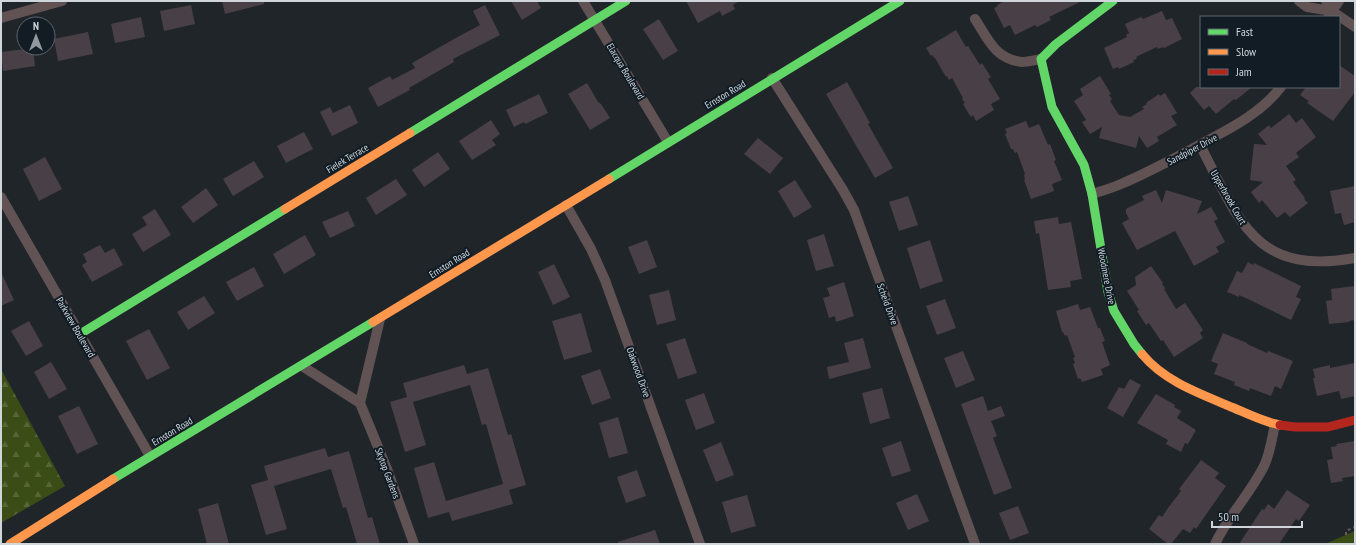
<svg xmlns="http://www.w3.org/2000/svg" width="1356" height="545" viewBox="0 0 1356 545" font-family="'PT Sans Narrow',sans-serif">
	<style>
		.forest { fill: url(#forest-firs) }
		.pitch { fill: #3b4d16 }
		.building { fill: #493f47 }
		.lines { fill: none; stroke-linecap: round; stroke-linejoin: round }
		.path { stroke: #645b5f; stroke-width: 2; stroke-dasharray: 3 3; stroke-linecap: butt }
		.street { stroke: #615254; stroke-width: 10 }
		.fast { stroke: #63d668; stroke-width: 9 }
		.slow { stroke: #ff974d; stroke-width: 9 }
		.jam { stroke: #b3261e; stroke-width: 9 }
		.labels { text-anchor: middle; stroke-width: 4; stroke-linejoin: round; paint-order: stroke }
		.street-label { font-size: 10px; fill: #ced6dc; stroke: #111c25 }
	</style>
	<defs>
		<pattern id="forest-firs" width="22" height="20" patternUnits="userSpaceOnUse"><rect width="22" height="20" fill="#3b4d16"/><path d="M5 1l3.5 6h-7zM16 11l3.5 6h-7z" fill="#566637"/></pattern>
	</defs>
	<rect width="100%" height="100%" fill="#20252a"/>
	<path class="forest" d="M1,369L65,486L1,523Z"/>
	<path class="pitch" d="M1355,531V544H1325Z"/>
	<path class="building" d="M222,1H264V4L225,14Z
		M511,1H537L541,8L522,20Z
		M686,1H739L733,5L735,9L722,16L720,11L698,23Z
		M1005,1H1082L1049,17L1051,20L1037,27L1035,25L1015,35L1010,25L1004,28L994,8L998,6L997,5Z
		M191,5L195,24L164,31L160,11Z
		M485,5L500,35L453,59L454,62L409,88L410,90L378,107L368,88L390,76L392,80L415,68L412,63L454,39L480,25L473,11Z
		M1162,11L1166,20L1172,18L1182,39L1164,48L1163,47L1158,49L1157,47L1146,52L1136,57L1137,59L1133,60L1134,62L1119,69L1118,67L1113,69L1104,48L1127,37L1126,35L1129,33L1125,24L1141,17L1143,19Z
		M141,17L145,37L115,43L111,24Z
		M659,19L678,51L663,60L643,29Z
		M956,30L966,47L968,46L980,65L982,63L991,77L988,79L1000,99L991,104L994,110L976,121L973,115L971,117L967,111L963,104L965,103L962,99L963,98L952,78L949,80L947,76L946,77L935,58L932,55L931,56L926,48Z
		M88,32L93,54L58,61L54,39Z
		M33,48L35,66L3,71L1,52Z
		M1339,65L1355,76V92L1333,121L1307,103L1309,101L1300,95L1306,87H1339Z
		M1100,76L1111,94L1109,95L1112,99L1110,101L1119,115L1130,117L1144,109L1142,107L1147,104L1146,103L1159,94L1160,96L1165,93L1177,113L1171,116L1177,125L1157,137L1159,141L1147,148L1139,136L1136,148L1099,138L1102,127L1090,134L1082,122L1086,120L1074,101L1083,95L1080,89Z
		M847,82L870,123L868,124L893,168L875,178L826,94Z
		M587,83L598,102L601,104L610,118L590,130L568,94Z
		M1196,87H1252L1236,100L1234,99L1216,114L1209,106L1204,110L1190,93Z
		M539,94L548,113L525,124L524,122L514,127L506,110Z
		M350,105L358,123L332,136L320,112L330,107L333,113Z
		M1289,114L1296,123L1302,118L1316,137L1296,153L1299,157L1286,166L1296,180L1293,182L1305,198L1304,199L1308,203L1290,217L1285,212L1277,218L1262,200L1259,203L1251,192L1263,182L1250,180L1254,144L1267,145L1258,134L1269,125L1271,128Z
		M491,120L500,134L492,140L496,145L472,160L459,141Z
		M1026,121L1029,128L1039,124L1048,145L1050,144L1056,160L1054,161L1062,180L1052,184L1054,191L1031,199L1024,180L1025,179L1024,175L1025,174L1017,152L1015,153L1013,149H1011L1005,134L1007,133L1005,129Z
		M304,132L313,149L286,163L277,146Z
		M758,138L783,158L770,174L744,154Z
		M438,152L450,169L424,187L412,170Z
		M45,157L62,189L39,201L23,169Z
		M254,161L264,177L233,196L223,179Z
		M396,179L407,195L376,215L366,198Z
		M795,180L812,207L794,218L778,191Z
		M1355,186V222L1344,225L1341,213L1335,214L1330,191Z
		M206,188L218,205L193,223L181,207Z
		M1156,190L1162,203L1166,190L1202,201L1197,214L1211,207L1218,219L1214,221L1225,242L1216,247L1219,252L1194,266L1175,231L1137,250L1122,223L1129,219L1126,213V209L1144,200L1142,196Z
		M908,196L918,225L899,231L889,202Z
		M155,209L171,235L143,252L132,234L147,225L142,217Z
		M348,211L355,226L330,238L322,222Z
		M1058,217L1059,224L1071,222L1082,279L1070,281L1071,287L1048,290L1039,233L1036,234L1034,221Z
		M824,234L834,266L816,271L807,240Z
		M305,235L316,255L284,274L273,254Z
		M647,240L657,267L639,274L628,247Z
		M930,240L943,281L920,289L907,248Z
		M100,245L105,253L114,248L123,265L92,282L82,265L87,262L83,254Z
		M1248,262L1253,265L1254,263L1301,286L1296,297L1301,299L1291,320L1250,300L1239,295V297L1227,292L1237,271L1242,273Z
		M554,264L570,297L553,305L538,272Z
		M1151,266L1163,283L1162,284L1165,288L1164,289L1176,309L1185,303L1203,330L1200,333L1203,338L1174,357L1163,340L1161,341L1149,323L1146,325L1137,311L1139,310L1127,291L1136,285L1135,277Z
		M254,267L264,286L237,301L226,282Z
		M1,272L14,300L1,306Z
		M844,282L854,316L836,322L835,316L829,318L823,298L830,296L827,288Z
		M1355,286V320L1349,321V322L1329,324L1326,301L1332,300L1331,289Z
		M669,290L676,320L657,325L649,295Z
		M204,296L215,313L188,330L177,312Z
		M945,299L956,328L937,335L926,306Z
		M1078,304L1080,310L1090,307L1098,328H1100L1105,341L1102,342L1110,365L1101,369L1103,375L1082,382L1080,378L1078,379L1073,364L1075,363L1073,358L1075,357L1067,335L1065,336L1063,332H1062L1056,311Z
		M581,313L592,352L564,360L552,321Z
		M29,321L43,346L26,356L11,331Z
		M149,329L170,368L147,380L126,341Z
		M1223,333L1247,343V344L1267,353L1268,351L1293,361L1281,389L1275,386L1271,396L1250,388L1249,391L1234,385L1235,382L1214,374L1218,364L1211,361Z
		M685,338L697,373L678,379L666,344Z
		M863,338L871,368L829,379L827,367L849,362L844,343Z
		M963,351L975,380L956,388L944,358Z
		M51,362L67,389L49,399L34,372Z
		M1355,363V396L1341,399L1339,391L1317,396L1313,378H1315L1313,369L1330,365V368Z
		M464,365L467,374L488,368L508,435L511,434L526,485L509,490L513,504L452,521L449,512L428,518L414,468L434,462L446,501L503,484L486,424L482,425L470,385L413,402L426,445L405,452L390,402L407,397L403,383Z
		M600,369L611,398L592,405L581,376Z
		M1130,379L1141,385L1123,417L1107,408L1119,387L1124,389Z
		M882,388L890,418L870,424L862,393Z
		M704,393L715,423L696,430L685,400Z
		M1156,394L1175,405L1174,407L1181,411L1177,418L1196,430L1188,444L1185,443L1181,452L1166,444L1168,440L1137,423Z
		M983,396L988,411L1001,406L1005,416L991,421L997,436L993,438L1012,488L994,495L961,404Z
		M79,406L98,444L77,454L58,416Z
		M618,417L628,453L609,458L599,423Z
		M901,441L911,471L892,477L882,448Z
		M1355,441V476L1342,478L1343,481L1331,483L1327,460L1333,459L1331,447L1337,446L1336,444Z
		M721,442L734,475L716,482L703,450Z
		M325,448L328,457L349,451L368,518L372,517L380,544H357L346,507L343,508L331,469L274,486L287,529L266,535L251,485L268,480L264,466Z
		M1201,460L1219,473L1215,478L1226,486L1196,529L1194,527L1190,533L1183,529L1171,544H1168L1149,529L1159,515L1162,517L1168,508L1181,491L1179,489Z
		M637,470L646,496L626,503L617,477Z
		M1287,490L1310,505L1299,521L1296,519L1279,544H1239L1262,509L1264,510L1268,504L1274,509Z
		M917,494L929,521L908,530L896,503Z
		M747,495L756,526L731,533L722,502Z
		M218,503L229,544H207L198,509Z
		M1018,506L1029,533L1010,540L999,513Z
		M655,530L660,544H618V542Z"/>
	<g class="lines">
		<path class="path" d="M1346,535V531L1355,527"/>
		<path class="street" d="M583,1L668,142
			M1299,1L1307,7L1332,11L1326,1
			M1332,11L1355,27
			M1329,15L1339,1
			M1,18L62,1
			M975,19C988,39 995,59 1022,62C1028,62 1035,60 1041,59
			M772,78L843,190L854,210L975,544
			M1200,145C1239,220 1254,276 1355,258
			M1092,194C1102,191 1112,188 1121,184C1145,174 1169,161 1192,149C1223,132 1259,116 1281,87
			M1,197L150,456
			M566,205L591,249L605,280L700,544
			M302,366L360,403
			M360,403L387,469L414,544
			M360,403L380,319
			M1215,544C1228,516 1250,494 1264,466C1270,454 1272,438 1275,424"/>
		<path class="fast" d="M1113,1L1056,44L1041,59L1052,107L1084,165L1092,194L1108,292L1114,311L1134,344L1142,354
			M410,133L626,1
			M609,179L900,1
			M80,334L285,209
			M113,479L373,322"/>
		<path class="slow" d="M285,209L410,133
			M373,322L609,179
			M1142,354C1165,382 1201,394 1234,408C1248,414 1264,422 1280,425
			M10,544L113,479"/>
		<path class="jam" d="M1280,425L1295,427H1328L1355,420"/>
	</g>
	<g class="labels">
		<g class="street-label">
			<text transform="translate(626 71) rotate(59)" y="4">Elacqua Boulevard</text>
			<text transform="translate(725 94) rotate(-31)" y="4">Ernston Road</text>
			<text transform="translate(1192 149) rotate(-28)" y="4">Sandpiper Drive</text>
			<text transform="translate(347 158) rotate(-31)" y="4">Fielek Terrace</text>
			<text transform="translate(1229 197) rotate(60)" y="4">Upperbrook Court</text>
			<text transform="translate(449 263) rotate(-32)" y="4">Ernston Road</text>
			<text transform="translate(1107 276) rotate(79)" y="4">Woodmere Drive</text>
			<text transform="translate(888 304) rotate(70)" y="4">Scheid Drive</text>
			<text transform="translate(76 327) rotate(60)" y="4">Parkview Boulevard</text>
			<text transform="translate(639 372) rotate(70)" y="4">Oakwood Drive</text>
			<text transform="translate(172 431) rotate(-31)" y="4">Ernston Road</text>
			<text transform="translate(388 473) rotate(69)" y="4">Skytop Gardens</text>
		</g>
	</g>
	<rect width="1356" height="545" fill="none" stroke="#ced6dc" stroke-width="4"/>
	<rect x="1200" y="16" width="140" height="72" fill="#111c25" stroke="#5d666e"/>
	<rect x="1208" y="29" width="20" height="6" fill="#63d668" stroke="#5d666e"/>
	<text x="1236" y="36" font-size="12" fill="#ced6dc">Fast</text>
	<rect x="1208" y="49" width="20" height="6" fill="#ff974d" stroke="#5d666e"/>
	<text x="1236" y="56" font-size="12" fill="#ced6dc">Slow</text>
	<rect x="1208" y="69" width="20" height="6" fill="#b3261e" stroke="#5d666e"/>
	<text x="1236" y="76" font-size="12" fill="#ced6dc">Jam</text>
	<g transform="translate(36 36)"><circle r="19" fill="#111c25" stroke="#5d666e"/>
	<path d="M0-3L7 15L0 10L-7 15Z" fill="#91989e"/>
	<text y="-6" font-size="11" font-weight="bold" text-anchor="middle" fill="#ced6dc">N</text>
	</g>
	<path d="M1212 521v6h90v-6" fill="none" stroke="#ced6dc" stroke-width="2"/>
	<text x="1218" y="521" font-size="12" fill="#ced6dc" stroke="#111c25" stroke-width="3" paint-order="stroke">50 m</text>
</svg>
